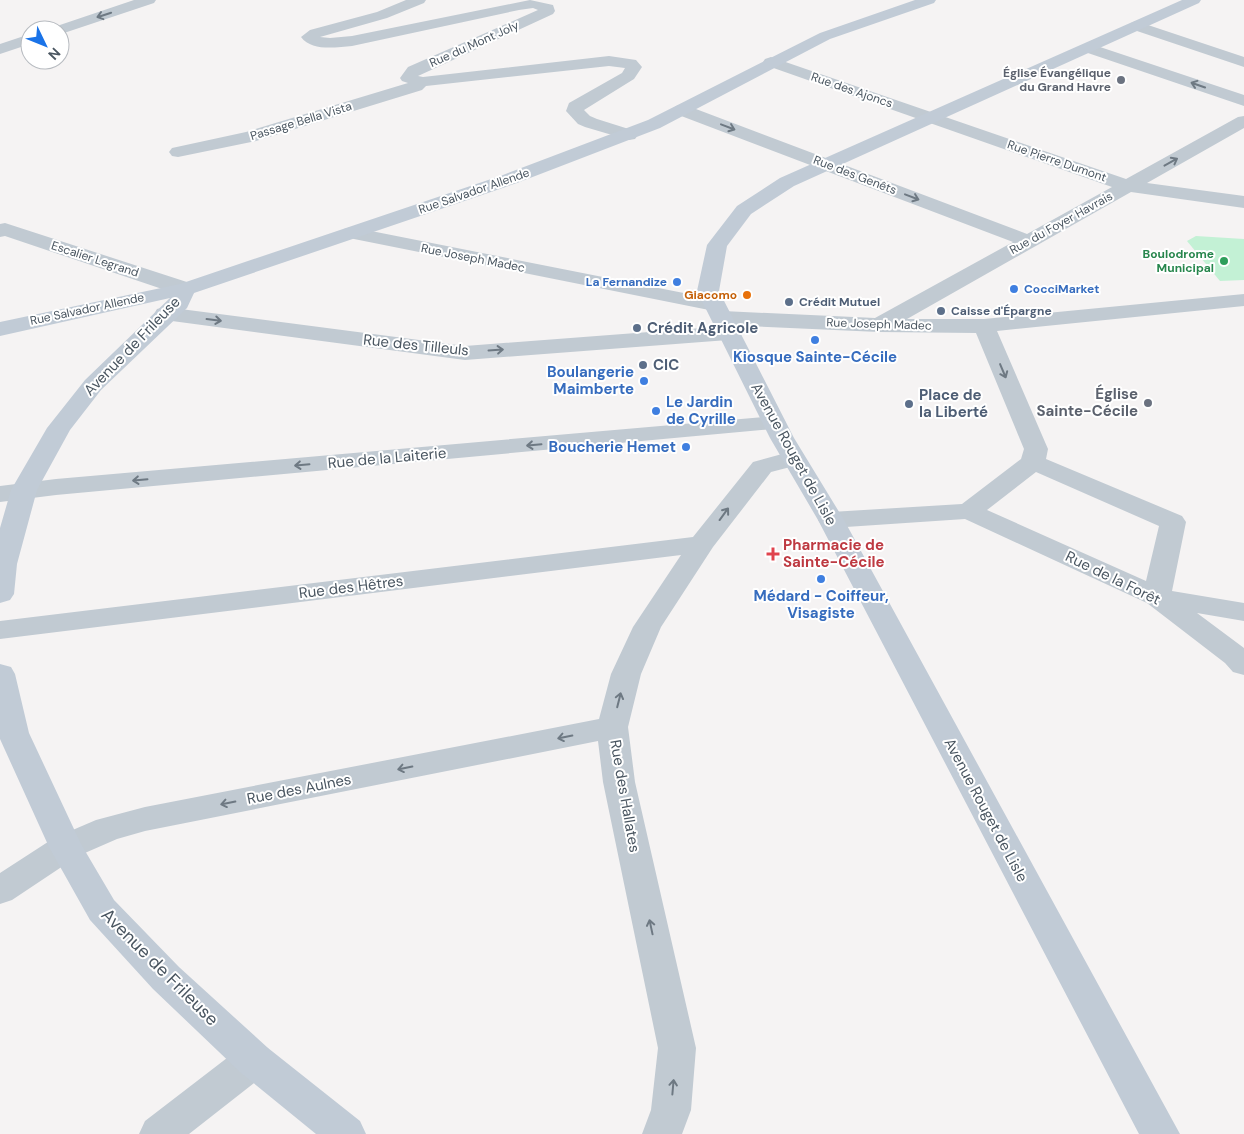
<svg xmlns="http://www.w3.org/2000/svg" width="1244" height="1134" viewBox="0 0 1244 1134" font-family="'DM Sans',sans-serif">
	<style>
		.green { fill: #c3f1d5 }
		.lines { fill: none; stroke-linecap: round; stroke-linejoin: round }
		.street { fill: #c1cad2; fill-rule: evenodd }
		.secondary { fill: #c1cbd6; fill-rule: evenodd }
		.oneway { stroke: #6e7983 }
		.worship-dot { fill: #6b7280; stroke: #fff; stroke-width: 2 }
		.leisure-dot { fill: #2e9e5b; stroke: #fff; stroke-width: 2 }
		.shop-dot { fill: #3f7fe0; stroke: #fff; stroke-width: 2 }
		.food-dot { fill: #e8710a; stroke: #fff; stroke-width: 2 }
		.service-dot { fill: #5c6f8a; stroke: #fff; stroke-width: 2 }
		.health-dot { fill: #e0444e; stroke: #fff; stroke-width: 2 }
		.labels { text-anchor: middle; stroke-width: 4; stroke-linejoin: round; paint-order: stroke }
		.far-street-label { font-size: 12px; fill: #4a5661; stroke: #fff }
		.far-worship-label { font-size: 12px; font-weight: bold; fill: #5b616d; stroke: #fff; text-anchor: end }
		.far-leisure-label { font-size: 12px; font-weight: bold; fill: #27864d; stroke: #fff; text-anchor: end }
		.far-shop-label { font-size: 12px; font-weight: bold; fill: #366cbe; stroke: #fff; text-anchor: end }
		.far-food-label { font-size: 12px; font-weight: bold; fill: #c56008; stroke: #fff; text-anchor: end }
		.far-service-label { font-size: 12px; font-weight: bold; fill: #4e5e75; stroke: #fff; text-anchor: start }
		.service-label { font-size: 15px; font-weight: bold; fill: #4e5e75; stroke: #fff; text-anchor: start }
		.street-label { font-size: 15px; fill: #4a5661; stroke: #fff }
		.shop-label { font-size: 15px; font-weight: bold; fill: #366cbe; stroke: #fff }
		.worship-label { font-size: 15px; font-weight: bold; fill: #5b616d; stroke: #fff; text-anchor: end }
		.health-label { font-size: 15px; font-weight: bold; fill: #be3a42; stroke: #fff; text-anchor: start }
		.near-street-label { font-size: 18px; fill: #4a5661; stroke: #fff }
	</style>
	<rect width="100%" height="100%" fill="#f5f3f3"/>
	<path class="green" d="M1196,236L1244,239V280L1220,281L1187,241Z"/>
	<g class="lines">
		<path class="street" d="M134,0H156L154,3L64,33L60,34V30H51L54,27Z
			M406,0H426L424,3L387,18L320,37L330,38L352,36L530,0L553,5L555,11L553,14L418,76L423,77L609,56L636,60L642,67L634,79L584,110L590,116L597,119L635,131L638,135L635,139L629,140L585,127L578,124L566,111L569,103L622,73L625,68L609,66L426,86L422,90L256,141L178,157L172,156L169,152L172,148L246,132L408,83L402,81L400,78L408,67L538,10L533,8L519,10L352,46C337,47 312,52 301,37L310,30L377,12Z
			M1136,21L1244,57V67L1131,29L1128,26L1131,23Z
			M30,34V44L0,54V44Z
			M1088,43L1244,95V106L1082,51L1080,48L1082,45Z
			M771,57L1126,179L1238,117L1244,116V128L1147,183L1244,196V208L1131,192L907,319H984L1244,294V306L997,331L1048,449L1046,459L1182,516L1186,522L1172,591L1244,603V621L1197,613L1244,648V675L1233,672L1225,663L1147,603L965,519L831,528L822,526L818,520L822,514L831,512L962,504L1021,459L1024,449L976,333L879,332L723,325L715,323L712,318L715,313L723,311L875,318L1013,242L676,114L673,110L676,106L682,105L688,106L1027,234L1112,187L765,65L763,62L765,59ZM1036,472L1159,526L1146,581L987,510Z
			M5,223L193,284L196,289L193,294L185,295L177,294L5,236L0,237V224Z
			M351,227L714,299L722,300L725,305L722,310L714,311L344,237L341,233L344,229Z
			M165,307L465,346L728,326L736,328L739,333L736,338L728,340L465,360L157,319L154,314L157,309Z
			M774,416L783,418L786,423L783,428L56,495L0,502V486L56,479Z
			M793,451L802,454L806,459L802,464L771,472L713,547L661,627L641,674L628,727L635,782L696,1048L691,1110L682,1134H642L651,1110L658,1048L603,782L598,741L145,831L117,839L78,856L12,900L0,904V873L54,838L96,820L145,807L599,719L611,674L633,627L681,555L0,639V621L693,537L753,462Z
			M254,1043L268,1048L273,1060L268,1072L189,1134H139L145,1121L240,1048Z"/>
		<path class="secondary" d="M915,0H936L934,3L830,39L660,128L517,183L194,293L187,308L101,390L70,430L37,490L17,564L14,594L10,600L0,603V528L11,490L47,428L85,380L170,298L0,336V322L180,284L503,175L648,120L820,33Z
			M1182,0H1201L1199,3L794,186L751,214L727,246L719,291L794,438L844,520L1180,1134H1139L818,520L770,438L697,291L707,245L710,241L737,206L780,178Z
			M0,664L11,667L15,674L29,733L81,844L114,900L179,967L268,1048L360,1121L366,1134H316L240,1072L153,989L90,920L49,847L0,739Z"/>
	</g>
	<defs><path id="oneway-shaft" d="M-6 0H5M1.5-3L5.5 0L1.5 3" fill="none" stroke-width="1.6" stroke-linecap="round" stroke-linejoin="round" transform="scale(1.25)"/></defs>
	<g class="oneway">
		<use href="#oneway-shaft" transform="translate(104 15) rotate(162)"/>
		<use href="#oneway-shaft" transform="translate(1198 85) rotate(-161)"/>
		<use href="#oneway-shaft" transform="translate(728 127) rotate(21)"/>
		<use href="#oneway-shaft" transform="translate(1171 162) rotate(-29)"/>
		<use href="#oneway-shaft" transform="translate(912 197) rotate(21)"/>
		<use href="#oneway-shaft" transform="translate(214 320) rotate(7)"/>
		<use href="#oneway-shaft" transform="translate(496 350) rotate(-4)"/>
		<use href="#oneway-shaft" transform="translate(1003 371) rotate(67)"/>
		<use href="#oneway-shaft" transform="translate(534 445) rotate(175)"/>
		<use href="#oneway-shaft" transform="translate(302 465) rotate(175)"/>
		<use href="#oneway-shaft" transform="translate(140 480) rotate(175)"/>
		<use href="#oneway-shaft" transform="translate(724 514) rotate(-54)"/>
		<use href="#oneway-shaft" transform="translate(619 700) rotate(-76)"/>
		<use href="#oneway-shaft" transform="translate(565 737) rotate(169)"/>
		<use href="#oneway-shaft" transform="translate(405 768) rotate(169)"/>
		<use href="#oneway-shaft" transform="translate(228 803) rotate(169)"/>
		<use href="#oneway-shaft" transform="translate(651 927) rotate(-102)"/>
		<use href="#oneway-shaft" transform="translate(673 1087) rotate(-85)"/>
	</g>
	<g class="worship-dot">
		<circle cx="1121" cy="80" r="5"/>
		<circle cx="1148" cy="403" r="5"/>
	</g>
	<circle class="leisure-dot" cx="1224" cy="261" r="5"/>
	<g class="shop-dot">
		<circle cx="677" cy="282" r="5"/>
		<circle cx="1014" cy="289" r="5"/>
		<circle cx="815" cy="340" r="5"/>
		<circle cx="644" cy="381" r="5"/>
		<circle cx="656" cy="411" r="5"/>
		<circle cx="686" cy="447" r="5"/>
		<circle cx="821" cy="579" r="5"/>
	</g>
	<circle class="food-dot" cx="747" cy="295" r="5"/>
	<g class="service-dot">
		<circle cx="789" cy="302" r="5"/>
		<circle cx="941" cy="311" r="5"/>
		<circle cx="637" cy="328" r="5"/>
		<circle cx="643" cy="365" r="5"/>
		<circle cx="909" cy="404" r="5"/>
	</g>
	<path class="health-dot" d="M770.5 546.5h5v5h5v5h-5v5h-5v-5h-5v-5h5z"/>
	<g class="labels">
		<g class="far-street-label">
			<text transform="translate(474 44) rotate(-24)" y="4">Rue du Mont Joly</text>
			<text transform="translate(852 90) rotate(19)" y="4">Rue des Ajoncs</text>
			<text transform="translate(301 121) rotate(-17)" y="4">Passage Bella Vista</text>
			<text transform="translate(1057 161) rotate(19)" y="4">Rue Pierre Dumont</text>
			<text transform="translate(855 175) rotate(21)" y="4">Rue des Genêts</text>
			<text transform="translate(474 191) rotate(-19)" y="4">Rue Salvador Allende</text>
			<text transform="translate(1061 223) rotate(-29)" y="4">Rue du Foyer Havrais</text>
			<text transform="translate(473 258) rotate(11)" y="4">Rue Joseph Madec</text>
			<text transform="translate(95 259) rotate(18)" y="4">Escalier Legrand</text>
			<text transform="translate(87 309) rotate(-12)" y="4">Rue Salvador Allende</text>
			<text transform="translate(879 324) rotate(2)" y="4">Rue Joseph Madec</text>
		</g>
		<g class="far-worship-label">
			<text x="1111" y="77">Église Évangélique<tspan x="1111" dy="14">du Grand Havre</tspan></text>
		</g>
		<g class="far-leisure-label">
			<text x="1214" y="258">Boulodrome<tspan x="1214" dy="14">Municipal</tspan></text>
		</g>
		<g class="far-shop-label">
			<text x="667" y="286">La Fernandize</text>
			<text x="1024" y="293" text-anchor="start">CocciMarket</text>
		</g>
		<g class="far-food-label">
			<text x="737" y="299">Giacomo</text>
		</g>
		<g class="far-service-label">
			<text x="799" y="306">Crédit Mutuel</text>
			<text x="951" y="315">Caisse d'Épargne</text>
		</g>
		<g class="service-label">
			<text x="647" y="333">Crédit Agricole</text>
			<text x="653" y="370">CIC</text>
			<text x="919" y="400">Place de<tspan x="919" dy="17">la Liberté</tspan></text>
		</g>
		<g class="street-label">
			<text transform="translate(416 345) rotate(6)" y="5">Rue des Tilleuls</text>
			<text transform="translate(132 346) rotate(-46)" y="5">Avenue de Frileuse</text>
			<text transform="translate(794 454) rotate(61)" y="5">Avenue Rouget de Lisle</text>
			<text transform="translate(387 458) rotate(-5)" y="5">Rue de la Laiterie</text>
			<text transform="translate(1113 578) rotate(26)" y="5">Rue de la Forêt</text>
			<text transform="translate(351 587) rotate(-7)" y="5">Rue des Hêtres</text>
			<text transform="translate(299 789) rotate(-11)" y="5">Rue des Aulnes</text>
			<text transform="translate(625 796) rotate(80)" y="5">Rue des Hallates</text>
			<text transform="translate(986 810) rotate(62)" y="5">Avenue Rouget de Lisle</text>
		</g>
		<g class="shop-label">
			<text x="815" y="362">Kiosque Sainte-Cécile</text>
			<text x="634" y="377" text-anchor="end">Boulangerie<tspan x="634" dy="17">Maimberte</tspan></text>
			<text x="666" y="407" text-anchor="start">Le Jardin<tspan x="666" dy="17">de Cyrille</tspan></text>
			<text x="676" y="452" text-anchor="end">Boucherie Hemet</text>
			<text x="821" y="601">Médard - Coiffeur,<tspan x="821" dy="17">Visagiste</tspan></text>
		</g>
		<g class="worship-label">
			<text x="1138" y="399">Église<tspan x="1138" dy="17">Sainte-Cécile</tspan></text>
		</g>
		<g class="health-label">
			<text x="783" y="550">Pharmacie de<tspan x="783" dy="17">Sainte-Cécile</tspan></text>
		</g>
		<g class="near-street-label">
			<text transform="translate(160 967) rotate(45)" y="6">Avenue de Frileuse</text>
		</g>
	</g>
	<g transform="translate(45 45) rotate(133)"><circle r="24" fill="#ffffff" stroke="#b7bbc0"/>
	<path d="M0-4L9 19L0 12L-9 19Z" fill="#1a73e8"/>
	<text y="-8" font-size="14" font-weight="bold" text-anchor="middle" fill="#4a5661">N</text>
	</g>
</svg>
